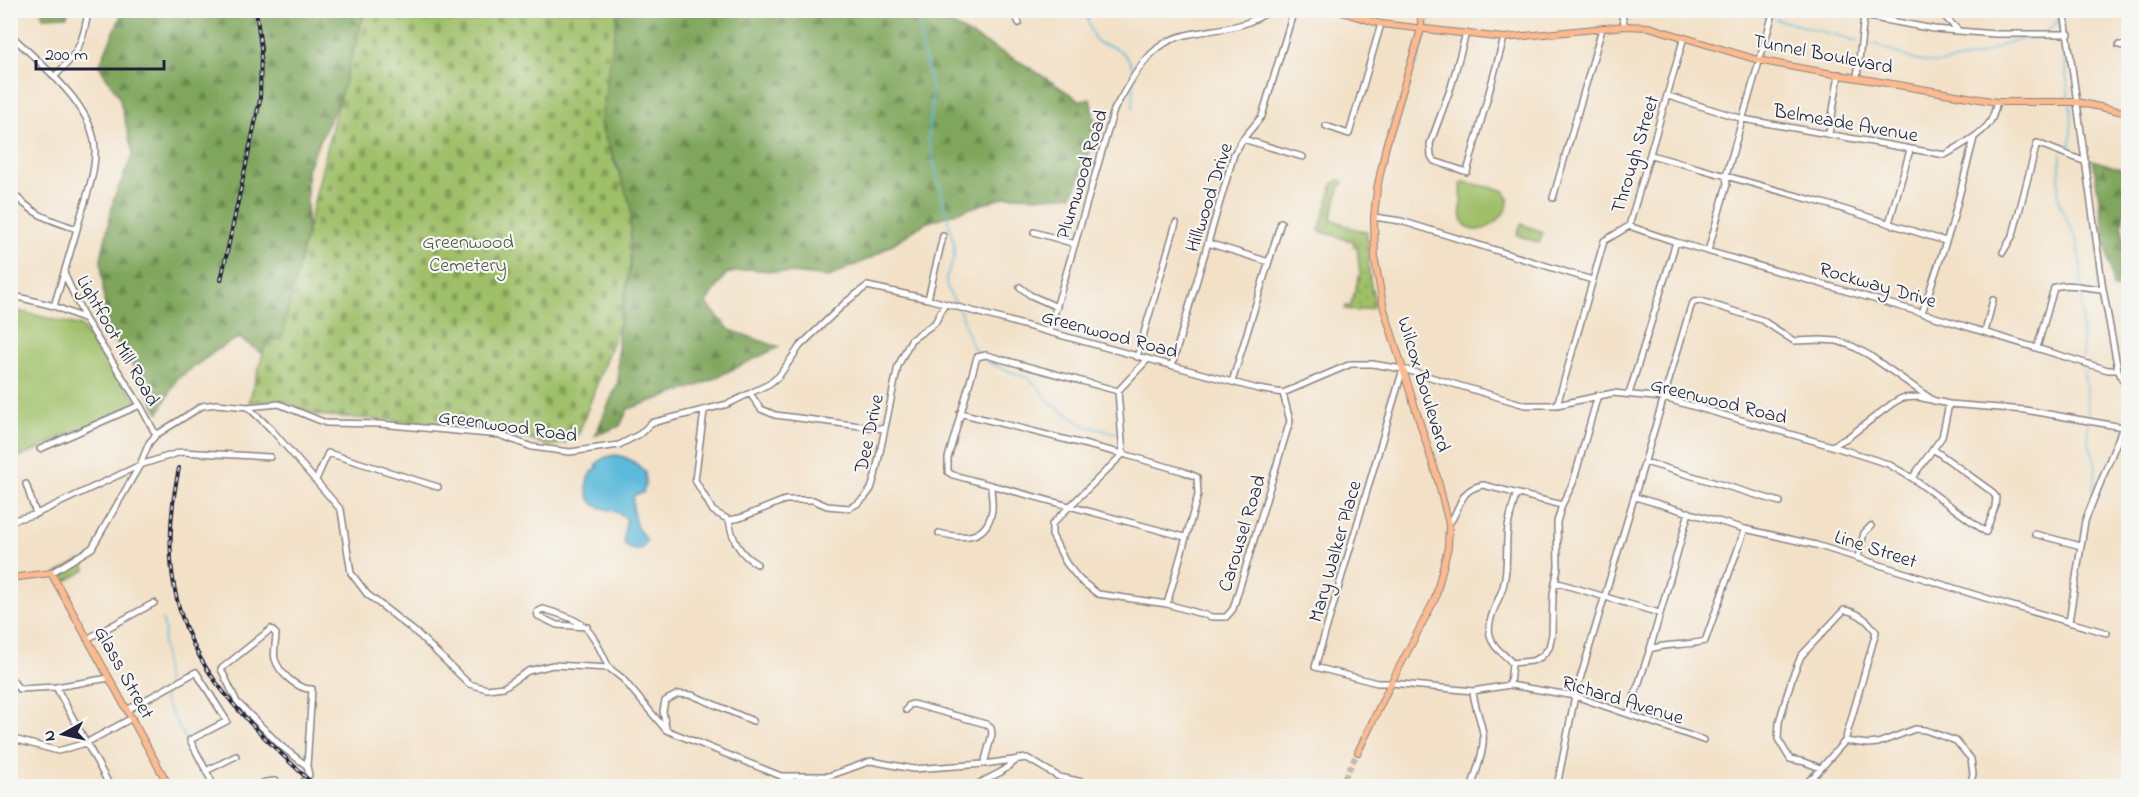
<svg xmlns="http://www.w3.org/2000/svg" width="2139" height="797" viewBox="0 0 2139 797" font-family="'Indie Flower',sans-serif">
	<style>
		.grass { fill: url(#grass-dots); stroke: #607051; stroke-width: 1.5 }
		.forest { fill: url(#forest-firs); stroke: #50644c; stroke-width: 1.5 }
		.cemetery { fill: url(#cemetery-stones); stroke: #607051; stroke-width: 1.5 }
		.green { fill: #9fbf67; stroke: #607051; stroke-width: 1.5 }
		.water { fill: #5cbada; stroke: #3f6e8a; stroke-width: 1.5 }
		.lines { fill: none; stroke-linecap: round; stroke-linejoin: round }
		.stream { stroke: #5cbada; stroke-width: 1.5 }
		.major-tunnel { stroke: #c9bbab; stroke-width: 6; stroke-dasharray: 6 3; stroke-linecap: butt }
		.minor-casing { stroke: #8a8281; stroke-width: 8 }
		.major-casing { stroke: #8a8281; stroke-width: 8 }
		.minor { stroke: #fff; stroke-width: 5 }
		.major { stroke: #fcba8e; stroke-width: 6 }
		.rail-casing { stroke: #22223b; stroke-width: 4 }
		.rail { stroke: #f6f6f2; stroke-width: 1.5; stroke-dasharray: 4.5; stroke-linecap: butt }
		.labels { text-anchor: middle; stroke-width: 4.5; stroke-linejoin: round; paint-order: stroke }
		.street-label { font-size: 20px; fill: #22223b; stroke: #f6f6f2 }
		.park-label { font-size: 20px; fill: #4e594a; stroke: #f6f6f2 }
	</style>
	<defs>
		<pattern id="grass-dots" width="8" height="8" patternUnits="userSpaceOnUse" patternTransform="scale(1.5)"><rect width="8" height="8" fill="#9fbf67"/><path d="M2 2h.1M6 6h.1" fill="none" stroke="#819b56" stroke-width="1.8" stroke-linecap="round"/></pattern>
		<pattern id="forest-firs" width="22" height="20" patternUnits="userSpaceOnUse" patternTransform="scale(1.5)"><rect width="22" height="20" fill="#7fa65c"/><path d="M5 1l3.5 6h-7zM16 11l3.5 6h-7z" fill="#68874d"/></pattern>
		<pattern id="cemetery-stones" width="16" height="16" patternUnits="userSpaceOnUse" patternTransform="scale(1.5)"><rect width="16" height="16" fill="#9fbf67"/><path d="M2 7V4a2 2 0 0 1 4 0v3zM10 15v-3a2 2 0 0 1 4 0v3z" fill="#819b56"/></pattern>
	</defs>
	<rect width="100%" height="100%" fill="#f6f6f2"/>
	<filter id="ink" filterUnits="userSpaceOnUse"><feTurbulence type="fractalNoise" baseFrequency=".0167" numOctaves="2"/><feDisplacementMap in="SourceGraphic" scale="12" xChannelSelector="R" yChannelSelector="G"/><feConvolveMatrix kernelMatrix="1 2 1 2 8 2 1 2 1" color-interpolation-filters="sRGB"/></filter>
	<filter id="wash" filterUnits="userSpaceOnUse"><feTurbulence type="fractalNoise" baseFrequency=".008" numOctaves="4" result="noise"/><feDisplacementMap in="SourceGraphic" scale="24" xChannelSelector="R" yChannelSelector="G"/><feGaussianBlur stdDeviation="1.35" result="paint"/><feColorMatrix in="noise" values="0 0 0 0 0 0 0 0 0 0 0 0 0 0 0 0 0 1.4 0 .05"/><feComposite in="paint" operator="in"/></filter>
	<g filter="url(#wash)">
		<rect width="100%" height="100%" fill="#f3e1c7"/>
		<path class="grass" d="M1339,180L1344,182L1339,189L1331,219C1343,223 1355,231 1367,232L1370,281L1375,302L1372,308L1355,311L1345,309L1346,306L1350,307L1360,274L1357,247H1353L1355,242L1319,231L1333,184Z"/>
		<path class="forest" d="M873,10L884,13L940,18L1027,66L1079,100L1090,99L1097,132L1081,177L1072,195L1048,197L1007,196L925,223L871,258L829,277L750,269L726,274L706,303L730,330L779,347L700,385L628,409L620,426L595,436L618,382V333L630,268L619,170L581,81L446,11Z
			M41,11V10L68,11L67,16L43,17Z
			M123,11H373L344,89L307,169V240L335,299L265,355L239,338L223,346L177,379L159,413L134,368L106,327L101,259L114,198L133,154L119,96L99,66Z
			M2093,160L2128,171C2129,181 2131,194 2128,204C2127,209 2124,212 2123,217C2120,241 2129,264 2128,288H2113Z"/>
		<path class="cemetery" d="M365,11H618L600,125L631,205L630,268L619,323L578,436L565,443L549,446L491,428L317,415L284,401L249,402L267,340L281,339L335,115Z"/>
		<path class="green" d="M1464,182L1503,190C1505,192 1507,195 1508,198C1511,216 1477,243 1464,223C1458,213 1463,196 1461,184Z
			M1521,224L1543,232L1539,243L1517,235Z
			M10,309L81,326L138,403L22,456L11,457Z
			M81,560L86,570L61,584L56,574Z"/>
		<path class="water" d="M614,455C626,456 637,463 645,472L646,482L643,493L634,495C631,501 634,523 638,529C641,533 644,536 647,541L641,550C617,551 624,534 627,519C612,503 590,516 587,489C586,479 589,474 597,468L596,464L604,458Z"/>
		<g class="lines">
			<path class="stream" d="M914,10L921,32V43L932,87V105L928,139L954,244V258L946,277L947,288L957,306
				M1086,10C1088,20 1090,36 1099,43C1103,45 1109,46 1113,47C1125,52 1131,61 1134,73
				M1745,10L1769,18
				M2057,10L2061,31
				M1775,19L1858,41
				M1428,26L1430,10
				M2048,31L2058,20
				M2062,36L2069,98
				M1863,42L1874,44L1917,61L1939,63L1975,57L2012,41L2040,37
				M1415,68L1426,33
				M1133,109L1134,83
				M2065,150L2070,146L2072,119L2070,105
				M2061,154L2058,195L2061,208L2076,238L2081,265L2083,358
				M959,310C968,325 965,341 979,354
				M982,357L988,362L1006,370L1028,378L1040,389L1050,403L1085,426L1116,433
				M2083,366L2089,417
				M2088,424C2086,444 2094,451 2096,467C2096,474 2093,483 2092,491
				M162,619L165,631L163,642L167,685
				M166,692L164,698L165,702L211,786"/>
		</g>
	</g>
	<g filter="url(#ink)">
		<g class="lines">
			<path class="major-tunnel" d="M1340,786L1358,752"/>
			<g class="minor-casing">
				<path id="minor" d="M1013,10L1019,23
					M1620,10L1625,26
					M1830,10L1934,29L1958,31
					M1938,10L1959,31L1995,34H2069
					M2064,10L2103,289L2118,370L2128,391
					M10,31L14,38C44,67 96,108 95,152C95,178 83,205 77,229
					M1466,33L1451,87L1430,144L1431,156L1434,161L1467,172L1504,38
					M2119,45L2128,47
					M54,77C77,55 84,42 88,10
					M1857,77L1864,17
					M1668,96L1743,119L1945,155C1959,146 1984,134 1991,120C1994,115 1995,108 1997,102
					M10,120V122
					M1326,126L1349,134L1381,24
					M1829,134L1839,74
					M1243,139L1303,157
					M1651,155L1830,205L1945,241
					M10,191C36,216 44,218 77,229L64,273L85,319L140,405L156,435
					M1553,198L1602,29
					M1374,217L1401,221L1592,280
					M1889,223L1910,150
					M1629,226L1676,242L1922,313L2108,370H2118
					M1034,232L1075,244
					M1208,243L1269,262
					M1708,251L1727,184L1726,176L1774,10
					M2003,252L2013,235L2037,143L2086,162
					M1020,287L1030,295L1057,307
					M10,295L54,306L85,319
					M928,299L943,236
					M54,306L64,273
					M1922,313L1952,224L1974,138
					M1049,332L1114,110C1127,87 1142,57 1165,43C1188,30 1218,32 1243,24C1253,21 1263,15 1272,10
					M1985,332L1993,300
					M2037,348L2054,288C2064,281 2090,289 2103,289
					M1137,357L1176,223
					M1148,359L1118,391L1123,454L1052,524V535L1066,563L1080,580L1098,594L1167,604L1212,617H1226L1233,609L1290,421L1283,393
					M1172,365L1234,154L1243,139L1262,116L1294,10
					M1403,369L1315,667L1377,683H1391L1473,691L1510,685L1575,696L1703,740
					M1232,382L1281,222
					M1118,391L986,355L977,357L948,458V472L953,475L1185,537
					M1629,394L1676,242
					M751,395L761,409L775,415L884,429
					M1557,405L1604,241L1629,226L1684,37
					M248,407L271,429L341,510L351,573L367,594L419,635L469,684L487,689L504,687L528,671L553,665L609,668L622,678L666,730L781,776H829L871,761L913,769L984,764L1027,758L1059,777L1102,786
					M704,411L695,480L713,511L729,520L740,518L785,500H813L827,506L849,508L857,504L865,497L871,489L875,476L898,366L911,340L935,323L945,304
					M960,413L1123,454L1182,471L1197,477L1198,495L1167,604
					M1832,446L1847,438L1893,403L1902,398L1918,397L1949,404L2025,410L2128,428
					M40,449L140,405
					M1645,462L1780,502
					M1912,478L1942,437L1949,404
					M316,480L328,453L438,487
					M26,484L36,514
					M1635,497L1745,529L1816,545L1992,600L2107,633
					M729,520C732,539 739,554 757,564
					M10,521L36,514L140,465L181,452L270,457
					M1449,524C1462,507 1458,490 1483,485L1562,505
					M939,533C962,539 987,541 992,510C993,503 991,493 991,486
					M2035,534L2081,546
					M1858,557L1864,533L1871,526
					M51,573L92,548L140,465L149,443L156,435L202,406L216,404L248,407L279,404L326,423L380,424L500,435L532,447L570,452L619,445L640,434L651,423L728,404L769,384L779,376L800,346L846,302L867,286L928,299L1258,389L1283,393L1351,364H1372L1403,369L1525,405H1557L1613,393L1664,398L1832,446L1888,464L1912,478L1986,532L1995,507L1996,497L1991,491L1933,449
					M1555,582L1659,613
					M2069,622L2085,521L2123,427
					M587,627L557,625L538,616L537,612L543,609C588,622 589,626 609,668
					M87,639L154,603
					M1650,649C1668,643 1687,646 1705,641L1745,529
					M1512,663L1532,661L1541,657L1549,648L1552,634L1553,594L1558,567L1557,522L1562,505L1573,483L1598,395
					M10,677L19,689L56,687L109,678
					M1510,685L1512,663C1504,653 1493,649 1490,635C1486,620 1499,601 1503,587C1509,567 1505,546 1508,527C1510,516 1513,505 1516,495
					M56,687L110,786
					M127,710L196,672L227,721L190,740L214,786
					M906,710L909,705L913,704L986,724L991,728L992,734L984,764
					M1629,713L1650,649L1689,512
					M666,728L663,711L665,701L678,694L692,695L753,721
					M10,738L58,751L86,743L132,718
					M1845,741L1868,744L1878,743L1915,729L1925,730L1956,741L1971,759L1973,774L1970,786
					M10,758L16,739
					M206,771L236,756
					M782,777L805,786
					M257,786L265,782L276,781L280,786
					M300,786L309,775L307,766L312,689C298,690 279,673 275,659C273,653 276,641 276,634L271,629L221,669L237,702L281,746L307,766
					M974,786L1001,772L1018,759
					M1472,786C1476,770 1485,751 1483,734C1481,719 1474,706 1473,691
					M1557,786L1575,696L1691,306L1694,302L1701,301L1762,320L1794,341L1821,340L1837,341L1852,346L1869,355L1934,401
					M1803,786L1815,775L1845,741L1876,632C1868,620 1858,612 1844,610L1801,656L1792,678L1779,722L1778,739L1790,759L1805,762L1820,768"/>
			</g>
			<g class="major-casing">
				<path id="major" d="M1335,10L1381,24L1504,38L1625,26L1649,27L1758,60L1799,68L1997,102H2077L2128,113
					M10,578L51,573L169,786
					M1358,752L1391,683L1435,599L1448,547L1449,524L1437,477L1384,309L1375,261L1374,217L1377,189L1386,146L1421,29V10"/>
			</g>
			<use href="#minor" class="minor"/>
			<use href="#major" class="major"/>
			<g class="rail-casing">
				<path id="rail" d="M221,280L260,100L261,48L256,10
					M179,468C161,553 169,626 226,695C252,728 285,757 315,786"/>
			</g>
			<use href="#rail" class="rail"/>
		</g>
	</g>
	<g class="labels">
		<g class="street-label">
			<text transform="translate(1823 53) rotate(11)" y="7">Tunnel Boulevard</text>
			<text transform="translate(1846 122) rotate(10)" y="7">Belmeade Avenue</text>
			<text transform="translate(1634 154) rotate(-73)" y="7">Through Street</text>
			<text transform="translate(1081 174) rotate(-73)" y="7">Plumwood Road</text>
			<text transform="translate(1208 197) rotate(-72)" y="7">Hillwood Drive</text>
			<text transform="translate(1878 284) rotate(16)" y="7">Rockway Drive</text>
			<text transform="translate(1110 333) rotate(15)" y="7">Greenwood Road</text>
			<text transform="translate(119 340) rotate(60)" y="7">Lightfoot Mill Road</text>
			<text transform="translate(1425 384) rotate(73)" y="7">Wilcox Boulevard</text>
			<text transform="translate(1719 400) rotate(14)" y="7">Greenwood Road</text>
			<text transform="translate(508 425) rotate(8)" y="7">Greenwood Road</text>
			<text transform="translate(868 433) rotate(-78)" y="7">Dee Drive</text>
			<text transform="translate(1241 533) rotate(-73)" y="7">Carousel Road</text>
			<text transform="translate(1876 548) rotate(18)" y="7">Line Street</text>
			<text transform="translate(1334 551) rotate(-74)" y="7">Mary Walker Place</text>
			<text transform="translate(125 672) rotate(61)" y="7">Glass Street</text>
			<text transform="translate(1623 699) rotate(17)" y="7">Richard Avenue</text>
		</g>
		<g class="park-label">
			<text x="468" y="248">Greenwood<tspan x="468" dy="23">Cemetery</tspan></text>
		</g>
	</g>
	<rect width="2139" height="797" fill="none" stroke="#f6f6f2" stroke-width="36"/>
	<g transform="translate(63 734) rotate(262)" stroke="#f6f6f2" stroke-width="4.5" paint-order="stroke">
	<path d="M0-4.5L10 22L0 15L-10 22Z" fill="#22223b"/>
	<text y="-9" font-size="16" font-weight="bold" text-anchor="middle" fill="#22223b">N</text>
	</g>
	<path d="M36 60v9h128v-9" fill="none" stroke="#22223b" stroke-width="3"/>
	<text x="45" y="60" font-size="18" fill="#22223b" stroke="#f6f6f2" stroke-width="4.5" paint-order="stroke">200 m</text>
</svg>
